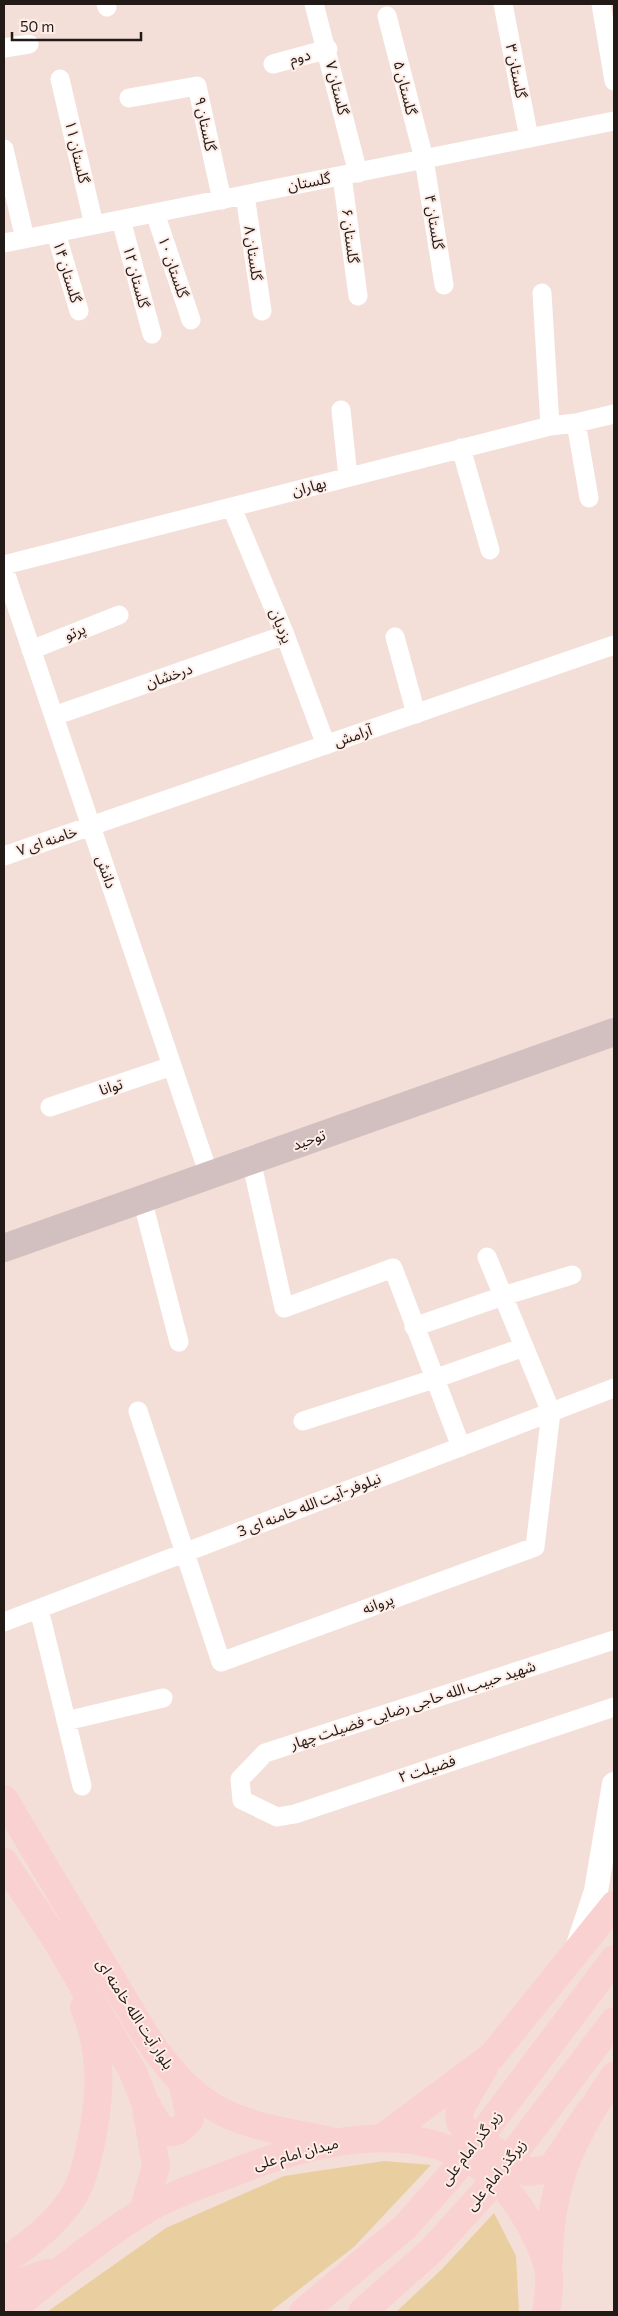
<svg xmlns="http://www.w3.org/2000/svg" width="618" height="2316" viewBox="0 0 618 2316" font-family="Commissioner,'Noto Sans Arabic',sans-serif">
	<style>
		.green { fill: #e9cfa0 }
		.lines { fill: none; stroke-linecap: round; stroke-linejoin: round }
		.minor { stroke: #fff; stroke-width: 19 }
		.tertiary { stroke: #fff; stroke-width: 24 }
		.secondary { stroke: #d2c0c0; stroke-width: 28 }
		.primary { stroke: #fad1d1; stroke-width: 28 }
		.labels { text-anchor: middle; stroke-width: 4; stroke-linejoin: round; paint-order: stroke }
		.street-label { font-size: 15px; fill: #211a17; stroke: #feede7 }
	</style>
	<rect width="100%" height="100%" fill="#f3dfd8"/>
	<path class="green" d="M384,2161L431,2165L354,2247L270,2312H47L166,2228L284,2176Z
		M494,2213L516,2256L519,2312H396L442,2269Z"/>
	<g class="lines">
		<path class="minor" d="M106,4L107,7
			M314,4L358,173
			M503,4L529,138
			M601,4L614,81
			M387,16L424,159L444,285
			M4,48L29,44
			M273,64L328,49
			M60,79L94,225
			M129,98L197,86L222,200
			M4,149L25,239
			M342,176L358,296
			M245,195L262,311
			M155,213L191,320
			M121,220L152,334
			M56,233L79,311
			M4,243L614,121
			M542,293L550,426
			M341,410L348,477
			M576,423L589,498
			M461,448L490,550
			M232,508L285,635L326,745
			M4,565L550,426L576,423L614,414
			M4,569L209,1175
			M395,637L416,714
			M31,650L119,615
			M54,716L285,635
			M4,856L614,645
			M50,1107L172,1066
			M251,1160L284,1308L393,1268L461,1447
			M142,1199L179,1342
			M414,1327L503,1296L572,1275
			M138,1411L221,1662L535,1547L551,1412L487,1257
			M303,1421L434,1379L524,1347
			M39,1609L82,1786
			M4,1622L614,1388
			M614,1640L265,1753L240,1779L242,1800L277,1817L295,1814L614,1707
			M66,1721L163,1698"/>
		<path class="tertiary" d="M578,1945L596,1891L614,1784"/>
		<path class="secondary" d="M4,1248L614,1032"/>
		<path class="primary" d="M4,1799L144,2033C199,2117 233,2122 327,2140
			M4,1862L58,1943L133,2072L145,2102L156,2166L143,2212
			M484,2068L460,2109C458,2120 460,2124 467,2132L527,2172L551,2169L589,2112
			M147,2105C158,2127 169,2146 190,2119L183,2085
			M382,2138L492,2056L614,1905
			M549,2259C550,2184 572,2137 614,2076
			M4,2262C30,2243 55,2225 73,2197C83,2181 87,2161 91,2143C101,2095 103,2053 84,2007
			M4,2288L47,2273
			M9,2312C52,2277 95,2242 142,2212C166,2197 195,2187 222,2177C310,2141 435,2106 507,2191C523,2209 547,2251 549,2275C550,2287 548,2300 546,2312
			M303,2312L405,2227L453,2173L614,1959
			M362,2312L431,2251L482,2195L614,2021"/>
	</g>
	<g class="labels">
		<g class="street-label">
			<text transform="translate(300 57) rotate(-15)" y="5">دوم</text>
			<text transform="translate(516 71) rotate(79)" y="5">گلستان ۳</text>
			<text transform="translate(337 88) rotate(76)" y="5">گلستان ۷</text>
			<text transform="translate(405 88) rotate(76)" y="5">گلستان ۵</text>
			<text transform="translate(205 124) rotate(78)" y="5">گلستان ۹</text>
			<text transform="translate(77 152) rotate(77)" y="5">گلستان ۱۱</text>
			<text transform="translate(309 182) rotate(-11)" y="5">گلستان</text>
			<text transform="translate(434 222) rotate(81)" y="5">گلستان ۴</text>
			<text transform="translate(350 236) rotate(83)" y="5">گلستان ۶</text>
			<text transform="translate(253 253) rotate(82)" y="5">گلستان ۸</text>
			<text transform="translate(173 267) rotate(71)" y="5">گلستان ۱۰</text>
			<text transform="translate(67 272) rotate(73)" y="5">گلستان ۱۴</text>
			<text transform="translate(136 277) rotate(75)" y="5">گلستان ۱۲</text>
			<text transform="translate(309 487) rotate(-15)" y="5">بهاران</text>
			<text transform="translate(281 626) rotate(68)" y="5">یزدیان</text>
			<text transform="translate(75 632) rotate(-22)" y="5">پرتو</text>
			<text transform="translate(169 676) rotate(-19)" y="5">درخشان</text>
			<text transform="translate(353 736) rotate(-19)" y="5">آرامش</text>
			<text transform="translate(47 841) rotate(-19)" y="5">خامنه ای ۷</text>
			<text transform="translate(106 872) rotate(71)" y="5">دانش</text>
			<text transform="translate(111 1087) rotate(-18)" y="5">توانا</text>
			<text transform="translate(309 1140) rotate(-20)" y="5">توحید</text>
			<text transform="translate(309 1505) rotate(-21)" y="5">نیلوفر-آیت الله خامنه ای 3</text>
			<text transform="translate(378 1604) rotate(-20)" y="5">پروانه</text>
			<text transform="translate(413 1705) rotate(-18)" y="5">شهید حبیب الله حاجی رضایی- فضیلت چهار</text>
			<text transform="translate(427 1769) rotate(-18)" y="5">فضیلت ۲</text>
			<text transform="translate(135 2014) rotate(57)" y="5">بلوار آیت الله خامنه ای</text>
			<text transform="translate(471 2148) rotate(-52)" y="5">زیر گذر امام علی</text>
			<text transform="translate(296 2154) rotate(-15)" y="5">میدان امام علی</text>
			<text transform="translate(496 2175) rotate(-51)" y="5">زیرگذر امام علی</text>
		</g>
	</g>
	<rect width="618" height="2316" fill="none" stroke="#211a17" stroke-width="10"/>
	<path d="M12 32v8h129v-8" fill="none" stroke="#211a17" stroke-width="2.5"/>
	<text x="20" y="32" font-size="15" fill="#211a17" stroke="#feede7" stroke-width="4" paint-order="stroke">50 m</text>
</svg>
